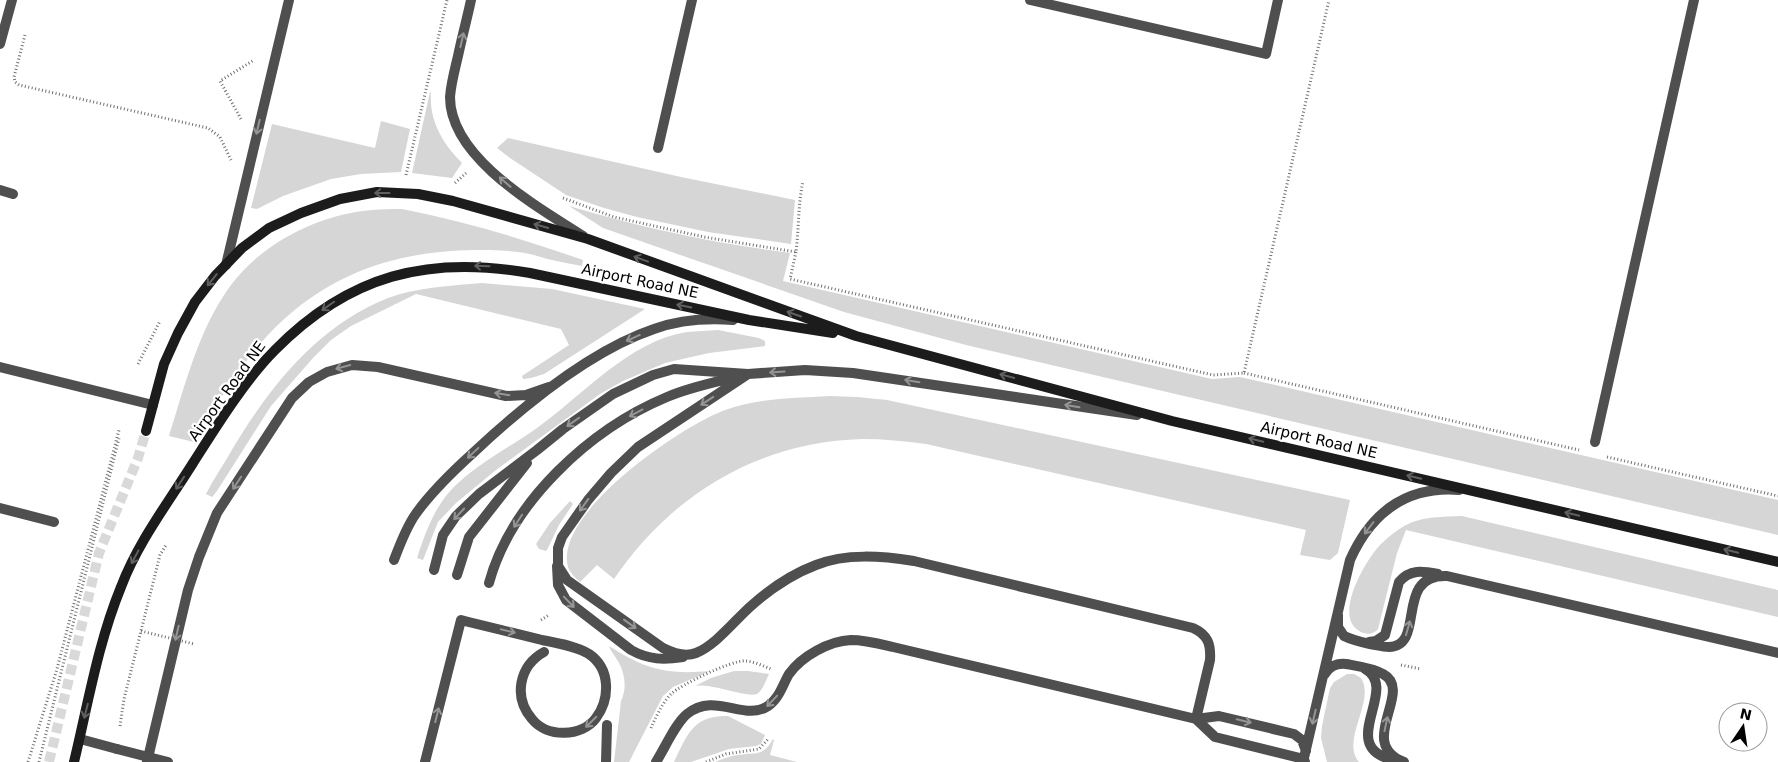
<svg xmlns="http://www.w3.org/2000/svg" width="1778" height="762" viewBox="0 0 1778 762" font-family="'DejaVu Sans',sans-serif">
	<style>
		.green { fill: #d6d6d6 }
		.lines { fill: none; stroke-linecap: round; stroke-linejoin: round }
		.secondary-tunnel { stroke: #d9d9d9; stroke-width: 10; stroke-dasharray: 10 5; stroke-linecap: butt }
		.path { stroke: #717171; stroke-width: 3; stroke-dasharray: 1 2.5; stroke-linecap: butt }
		.lane { stroke: #4f4f4f; stroke-width: 10 }
		.street { stroke: #4f4f4f; stroke-width: 10 }
		.secondary { stroke: #1c1c1c; stroke-width: 10 }
		.path-bridge { stroke: #717171; stroke-width: 3; stroke-dasharray: 1 2.5; stroke-linecap: butt }
		.lane-bridge { stroke: #4f4f4f; stroke-width: 10 }
		.oneway { stroke: #959595 }
		.oneway2 { stroke: #606060 }
		.labels { text-anchor: middle; stroke-width: 4.5; stroke-linejoin: round; paint-order: stroke }
		.street-label { font-size: 15px; fill: #000; stroke: #fff }
	</style>
	<rect width="100%" height="100%" fill="#fff"/>
	<path class="green" d="M430,92L431,93C429,121 443,144 462,163L452,178L412,173Z
		M381,121L410,129L401,172L361,174L331,179L283,196L257,209L251,208L272,124L375,148Z
		M508,138L681,177L795,200L791,244L708,232L637,217L604,208L566,195L510,158L497,148Z
		M569,206C642,228 714,243 790,253L783,281L1212,379L1240,377L1778,500V535L966,345L844,312L603,228Z
		M402,209C464,221 523,239 583,260L582,266C566,263 549,260 534,255C518,250 490,250 474,250C392,251 323,276 267,336C238,368 216,406 194,442L169,436C185,385 199,328 231,285C262,243 320,214 372,210C382,209 392,209 402,209Z
		M482,283L552,289L645,309L544,374L531,378L523,379L522,376L569,345L561,329L416,294L351,326L331,340L313,358L271,406L217,491L212,497L206,494C214,478 224,464 233,448C271,385 318,326 388,298C418,287 450,286 482,283Z
		M718,330L759,338L765,341V346L709,353L665,363L623,381L600,394L496,470L456,503L438,522L423,560L417,558C425,534 433,510 451,490C473,466 510,447 537,428C583,395 629,341 687,332C697,331 708,331 718,330Z
		M830,396L857,397L887,400L1350,500L1338,553L1330,560L1300,555L1306,530L926,444C905,441 884,439 862,439C758,442 672,494 614,579L597,565L580,582C575,577 570,573 568,567C553,513 685,423 728,409C761,398 796,398 830,396Z
		M570,501L573,504L559,525L548,548L546,551L539,549L536,544L550,523Z
		M1462,516L1778,590V617L1406,530L1397,553L1378,629C1374,634 1368,635 1361,632C1331,618 1366,559 1381,544C1388,537 1397,530 1406,525C1423,516 1443,517 1462,516Z
		M609,646C645,669 666,675 710,671L673,687L663,696L629,762H614L621,701C627,689 625,674 619,663C616,657 611,652 609,646Z
		M734,671H748L769,674C766,680 763,690 757,694C747,698 711,683 695,686L711,678Z
		M1347,674H1354L1361,678C1376,701 1340,740 1359,762H1327L1321,738L1322,726L1330,688L1334,682Z
		M728,716L765,735L761,744L756,746L729,749L691,762H674C687,735 693,715 728,716Z
		M773,739L774,740L770,755L797,762H715C722,759 730,756 738,755C756,752 763,757 773,739Z"/>
	<g class="lines">
		<path class="secondary-tunnel" d="M49,762L99,553L138,458L146,431"/>
		<path class="path" d="M25,35L14,77L15,82L19,85L208,128L220,137L231,160
			M241,119L220,81L254,60
			M406,175L447,0
			M455,183L466,173
			M563,198L614,217L704,237L796,252C799,228 798,204 803,181
			M796,252L790,279L1213,375L1244,373L1329,0
			M138,364L160,321
			M1244,373L1579,450
			M1607,457L1778,496
			M541,620L549,615
			M1401,665L1421,669
			M120,726L124,699L160,555L166,545
			M651,728C656,717 662,703 671,694C680,685 732,660 745,661C753,661 763,666 771,669
			M28,762L57,669L119,430
			M39,762L119,438
			M706,762L726,754L759,749L769,738"/>
		<path class="lane" d="M471,0C467,19 462,37 458,56C455,69 451,83 450,97C450,158 538,207 583,236
			M1030,0L1266,54L1278,0
			M658,148L692,0
			M0,190L13,194
			M226,265L289,0
			M0,367L153,405
			M748,374L638,447L611,473L588,500L562,537L558,548V566L567,580L663,648C673,653 686,657 696,653C716,645 735,620 751,606C770,589 792,574 816,565C846,553 882,556 914,561L1193,628C1208,635 1211,644 1210,660L1196,719
			M1595,442L1694,0
			M0,508L54,522
			M394,560C400,544 406,528 415,515C431,492 452,472 473,453C522,407 589,351 654,329C679,320 706,318 733,320
			M557,566L558,585L566,600L631,650C649,660 664,660 683,657
			M434,570L443,535L456,516L479,494L537,450L563,429L613,394L653,375L674,369L748,374L805,370L853,373L1137,415
			M457,575L469,537L527,463
			M489,583C511,502 590,429 667,397C690,387 716,382 740,376
			M1338,614V627L1344,636C1352,640 1361,642 1370,644C1376,645 1383,647 1389,647C1427,646 1393,574 1447,576L1778,653
			M1369,642L1376,641L1385,635L1399,582C1410,569 1422,571 1438,574
			M1365,669C1401,689 1335,746 1393,760
			M1324,675C1329,667 1335,663 1346,664C1357,666 1373,668 1383,674C1415,691 1355,743 1404,762
			M1196,719L1215,737L1304,759L1305,762
			M80,739L117,749
			M147,762L188,590L199,557L217,513L292,398L309,382L327,372L352,365L378,367L506,396L526,395L549,387
			M425,762L461,620C488,627 515,633 542,640C557,643 576,646 589,654C611,669 610,699 596,718C582,737 547,738 532,719C513,697 519,666 544,652
			M606,762L607,725
			M656,762C665,748 675,724 687,714C715,691 744,722 768,706C779,699 783,684 789,674C802,656 829,641 851,640C865,640 880,644 893,647L1196,719L1219,716L1294,734L1302,740L1306,751
			M1303,762L1350,560C1371,513 1406,486 1459,490"/>
		<path class="street" d="M0,44L12,0"/>
		<path class="secondary" d="M146,431L164,364L178,333L195,302L215,276L242,248L269,228L301,213L340,199L377,192L418,194L453,201L588,239L856,336L1172,421L1778,562
			M74,762C88,704 98,643 121,587C138,542 168,503 193,463C216,427 245,380 275,350C349,275 428,255 530,273L749,320L833,333"/>
		<path class="path-bridge" d="M141,631L194,644"/>
		<path class="lane-bridge" d="M117,749L168,762"/>
	</g>
	<defs><path id="oneway-shaft" d="M-6 0H5M1.5-3L5.5 0L1.5 3" fill="none" stroke-width="1.6" stroke-linecap="round" stroke-linejoin="round" transform="scale(1.25)"/></defs>
	<g class="oneway">
		<use href="#oneway-shaft" transform="translate(462 40) rotate(-77)"/>
		<use href="#oneway-shaft" transform="translate(258 127) rotate(103)"/>
		<use href="#oneway-shaft" transform="translate(505 182) rotate(-139)"/>
		<use href="#oneway-shaft" transform="translate(633 338) rotate(156)"/>
		<use href="#oneway-shaft" transform="translate(343 367) rotate(165)"/>
		<use href="#oneway-shaft" transform="translate(777 372) rotate(176)"/>
		<use href="#oneway-shaft" transform="translate(912 381) rotate(-171)"/>
		<use href="#oneway-shaft" transform="translate(502 394) rotate(-171)"/>
		<use href="#oneway-shaft" transform="translate(707 401) rotate(147)"/>
		<use href="#oneway-shaft" transform="translate(1072 406) rotate(-171)"/>
		<use href="#oneway-shaft" transform="translate(636 413) rotate(152)"/>
		<use href="#oneway-shaft" transform="translate(573 422) rotate(145)"/>
		<use href="#oneway-shaft" transform="translate(473 453) rotate(137)"/>
		<use href="#oneway-shaft" transform="translate(237 483) rotate(123)"/>
		<use href="#oneway-shaft" transform="translate(584 505) rotate(126)"/>
		<use href="#oneway-shaft" transform="translate(459 514) rotate(133)"/>
		<use href="#oneway-shaft" transform="translate(518 521) rotate(123)"/>
		<use href="#oneway-shaft" transform="translate(1369 528) rotate(127)"/>
		<use href="#oneway-shaft" transform="translate(569 602) rotate(46)"/>
		<use href="#oneway-shaft" transform="translate(630 624) rotate(36)"/>
		<use href="#oneway-shaft" transform="translate(1408 628) rotate(-74)"/>
		<use href="#oneway-shaft" transform="translate(508 631) rotate(14)"/>
		<use href="#oneway-shaft" transform="translate(177 633) rotate(103)"/>
		<use href="#oneway-shaft" transform="translate(772 701) rotate(134)"/>
		<use href="#oneway-shaft" transform="translate(437 715) rotate(-76)"/>
		<use href="#oneway-shaft" transform="translate(1314 717) rotate(103)"/>
		<use href="#oneway-shaft" transform="translate(1244 721) rotate(13)"/>
		<use href="#oneway-shaft" transform="translate(591 722) rotate(135)"/>
		<use href="#oneway-shaft" transform="translate(1386 724) rotate(-78)"/>
	</g>
	<g class="oneway2">
		<use href="#oneway-shaft" transform="translate(382 193) rotate(180)"/>
		<use href="#oneway-shaft" transform="translate(541 226) rotate(-164)"/>
		<use href="#oneway-shaft" transform="translate(641 259) rotate(-160)"/>
		<use href="#oneway-shaft" transform="translate(482 266) rotate(-178)"/>
		<use href="#oneway-shaft" transform="translate(212 280) rotate(129)"/>
		<use href="#oneway-shaft" transform="translate(328 306) rotate(145)"/>
		<use href="#oneway-shaft" transform="translate(684 306) rotate(-168)"/>
		<use href="#oneway-shaft" transform="translate(794 314) rotate(-161)"/>
		<use href="#oneway-shaft" transform="translate(1007 376) rotate(-165)"/>
		<use href="#oneway-shaft" transform="translate(1256 440) rotate(-167)"/>
		<use href="#oneway-shaft" transform="translate(1414 477) rotate(-167)"/>
		<use href="#oneway-shaft" transform="translate(180 483) rotate(123)"/>
		<use href="#oneway-shaft" transform="translate(1572 514) rotate(-167)"/>
		<use href="#oneway-shaft" transform="translate(1731 551) rotate(-167)"/>
		<use href="#oneway-shaft" transform="translate(135 557) rotate(118)"/>
		<use href="#oneway-shaft" transform="translate(86 711) rotate(104)"/>
	</g>
	<g class="labels">
		<g class="street-label">
			<text transform="translate(640 281) rotate(12)" y="5">Airport Road NE</text>
			<text transform="translate(227 391) rotate(-54)" y="5">Airport Road NE</text>
			<text transform="translate(1319 440) rotate(13)" y="5">Airport Road NE</text>
		</g>
	</g>
	<g transform="translate(1743 727) rotate(13)"><circle r="24" fill="#ffffff" stroke="#999999"/>
	<path d="M0-4L9 19L0 12L-9 19Z" fill="#000000"/>
	<text y="-8" font-size="14" font-weight="bold" text-anchor="middle" fill="#000000">N</text>
	</g>
</svg>
